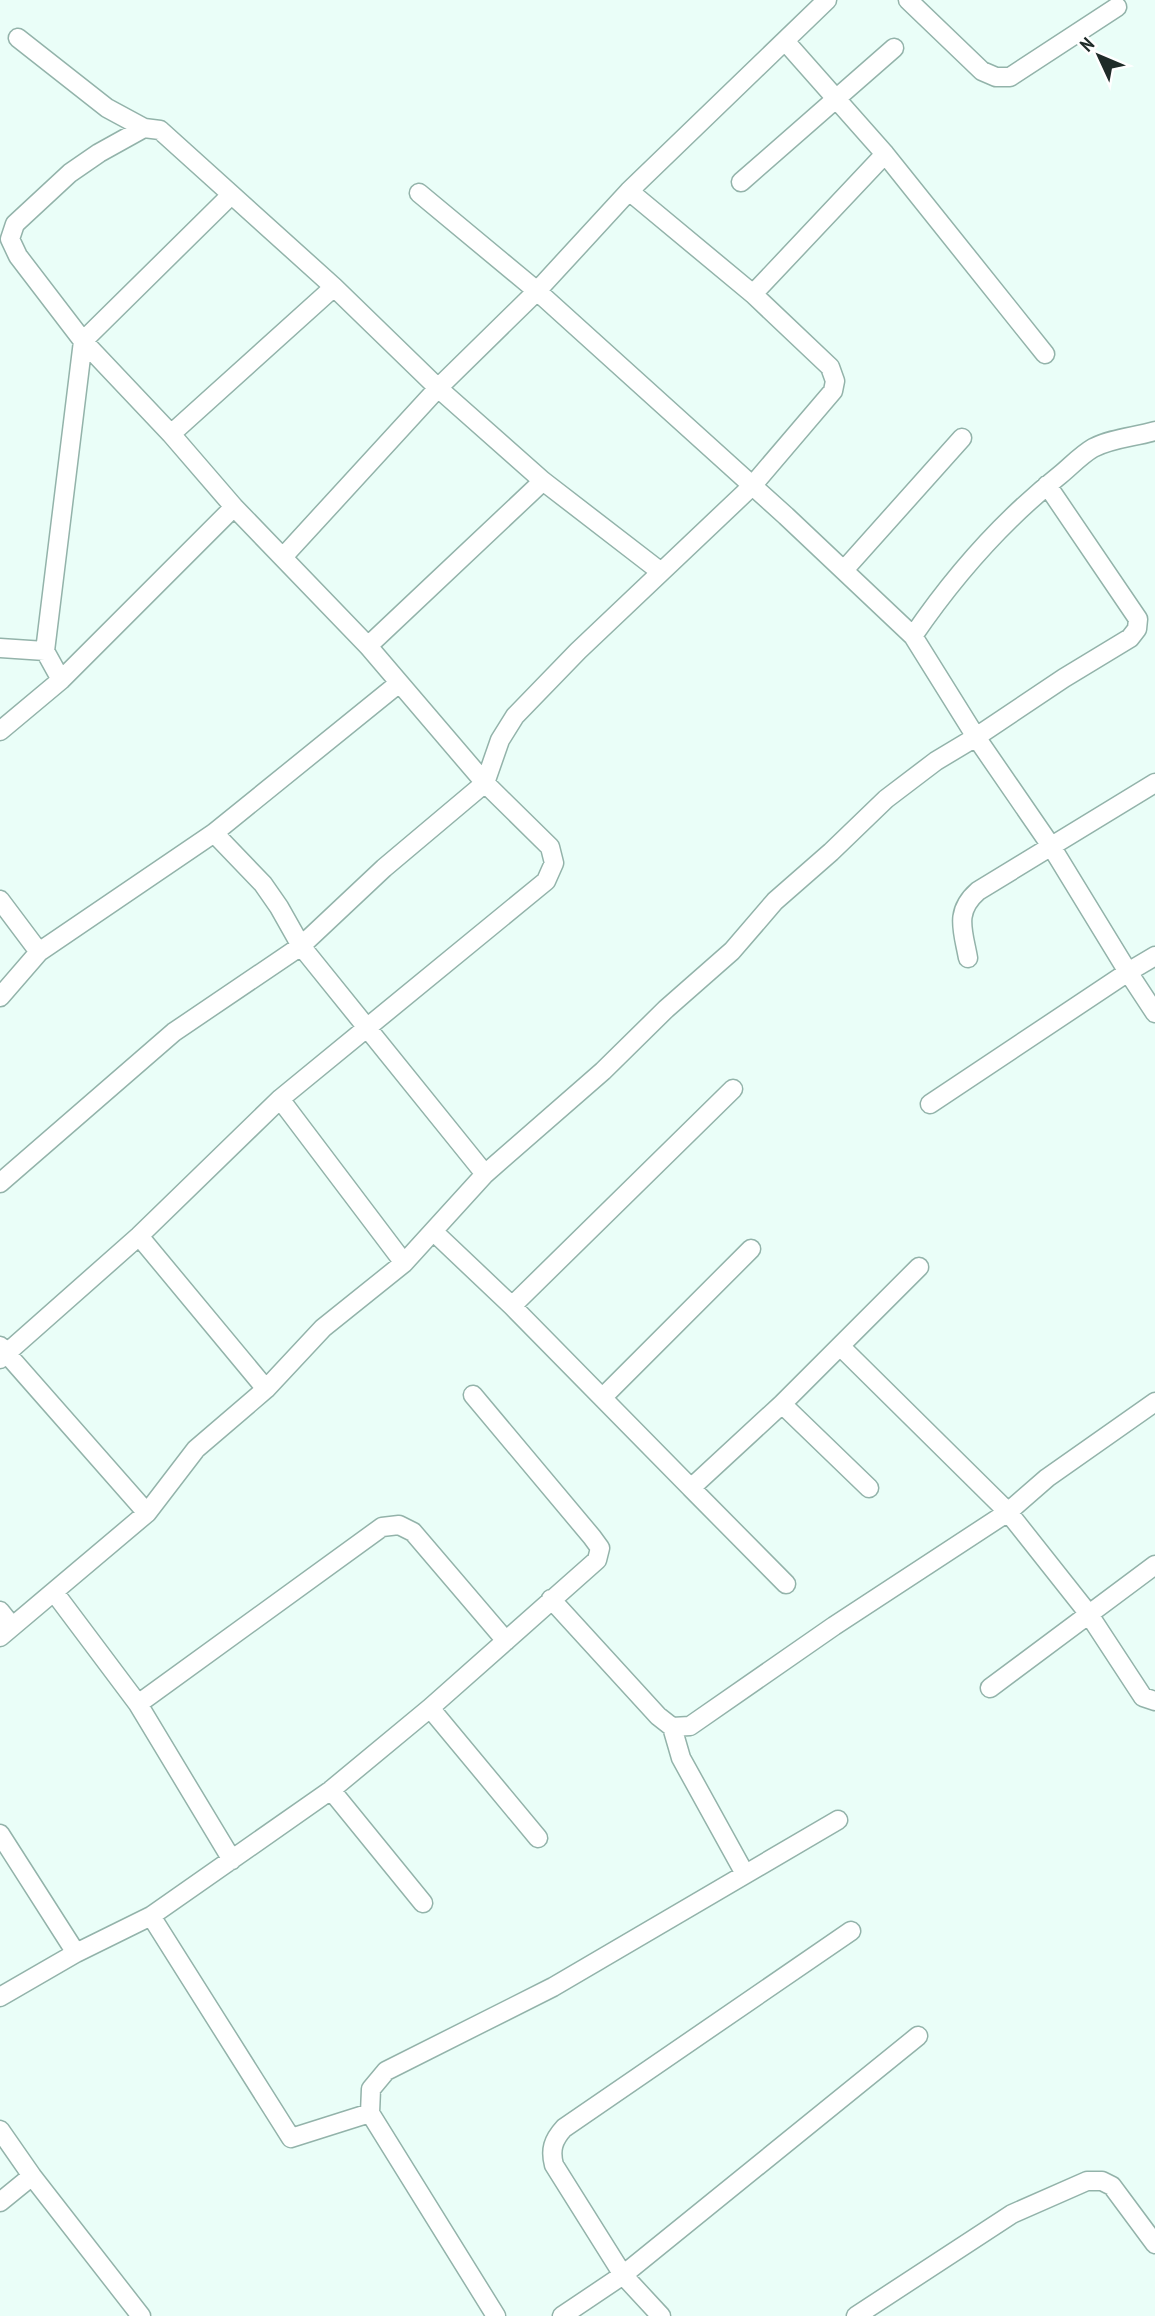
<svg xmlns="http://www.w3.org/2000/svg" width="1155" height="2316" viewBox="0 0 1155 2316" font-family="'PT Sans Narrow',sans-serif">
	<style>
		.lines { fill: none; stroke-linecap: round; stroke-linejoin: round }
		.street-casing { stroke: #93b3aa; stroke-width: 21 }
		.street { stroke: #fff; stroke-width: 18 }
	</style>
	<rect width="100%" height="100%" fill="#eafef8"/>
	<g class="lines">
		<g class="street-casing">
			<path id="street" d="M908,0L982,71L996,77H1010L1117,7
				M18,38L107,108L144,128
				M785,41L885,154
				M741,182L894,48
				M629,191L753,294L885,154L1045,354
				M171,434L334,287
				M1047,485L1138,619L1137,629L1130,638L1064,678L976,737L1051,846L1128,972L1155,956
				M283,557L438,388L537,291L629,191L827,0
				M844,570L962,438
				M913,636C954,576 1002,521 1060,475C1071,466 1081,455 1093,448C1112,438 1135,437 1155,431
				M368,646L543,481
				M0,648L45,651
				M61,680L45,651L83,341L231,195
				M0,731L61,680L234,507
				M214,833L263,884L279,907L301,946L485,1174
				M0,900L39,952
				M968,958C963,930 954,912 978,891L1155,783
				M0,997L39,952L214,833L398,684
				M280,1099L404,1263
				M930,1104L1128,972L1155,1013
				M0,1183L174,1032L301,946L384,868L485,783L500,740L515,716L578,651L752,486L833,391L835,381L830,367L753,294
				M434,1232L512,1306L691,1488L782,1404L919,1267
				M139,1236L266,1389
				M512,1306L733,1089
				M0,1346L147,1513
				M840,1346L1008,1512L1088,1613L1143,1697L1155,1701
				M0,1359L139,1236L280,1099L546,881L554,863L550,847L485,783L368,646L234,507L171,434L83,341L18,256L10,239L15,224L70,173L99,153L144,128L160,130L334,287L438,388L543,481L661,572
				M603,1397L751,1249
				M782,1404L869,1488
				M691,1488L786,1584
				M54,1592L138,1704L382,1527L399,1525L413,1532L506,1641
				M551,1599L658,1716L672,1727L690,1726L834,1626L1008,1512L1047,1478L1155,1402
				M0,1611L12,1626
				M0,1637L147,1513L196,1449L266,1389L323,1328L404,1263L485,1174L603,1071L666,1009L732,951L775,901L831,852L886,799L936,761L976,737L913,636L786,516L537,291L419,193
				M990,1688L1155,1565
				M138,1704L232,1860
				M430,1708L538,1838
				M672,1727L681,1758L745,1874
				M331,1790L423,1903
				M0,1834L76,1953
				M151,1916L291,2138L370,2113
				M0,1997L76,1953L151,1916L331,1790L430,1708L597,1560L600,1548L592,1537L473,1395
				M0,2130L32,2176L141,2316
				M0,2202L32,2176
				M496,2316L370,2113L371,2089L386,2071L553,1987L838,1820
				M562,2316L623,2275L918,2036
				M661,2316L623,2275L554,2165C550,2150 553,2140 564,2128L851,1931
				M856,2316L1012,2214L1087,2181H1102L1112,2186L1155,2244"/>
		</g>
		<use href="#street" class="street"/>
	</g>
	<g transform="translate(1099 56) rotate(314)" stroke="#ffffff" stroke-width="5" paint-order="stroke">
	<path d="M0-5L12 26L0 18L-12 26Z" fill="#1f2b28"/>
	<text y="-10" font-size="19" font-weight="bold" text-anchor="middle" fill="#1f2b28">N</text>
	</g>
</svg>
